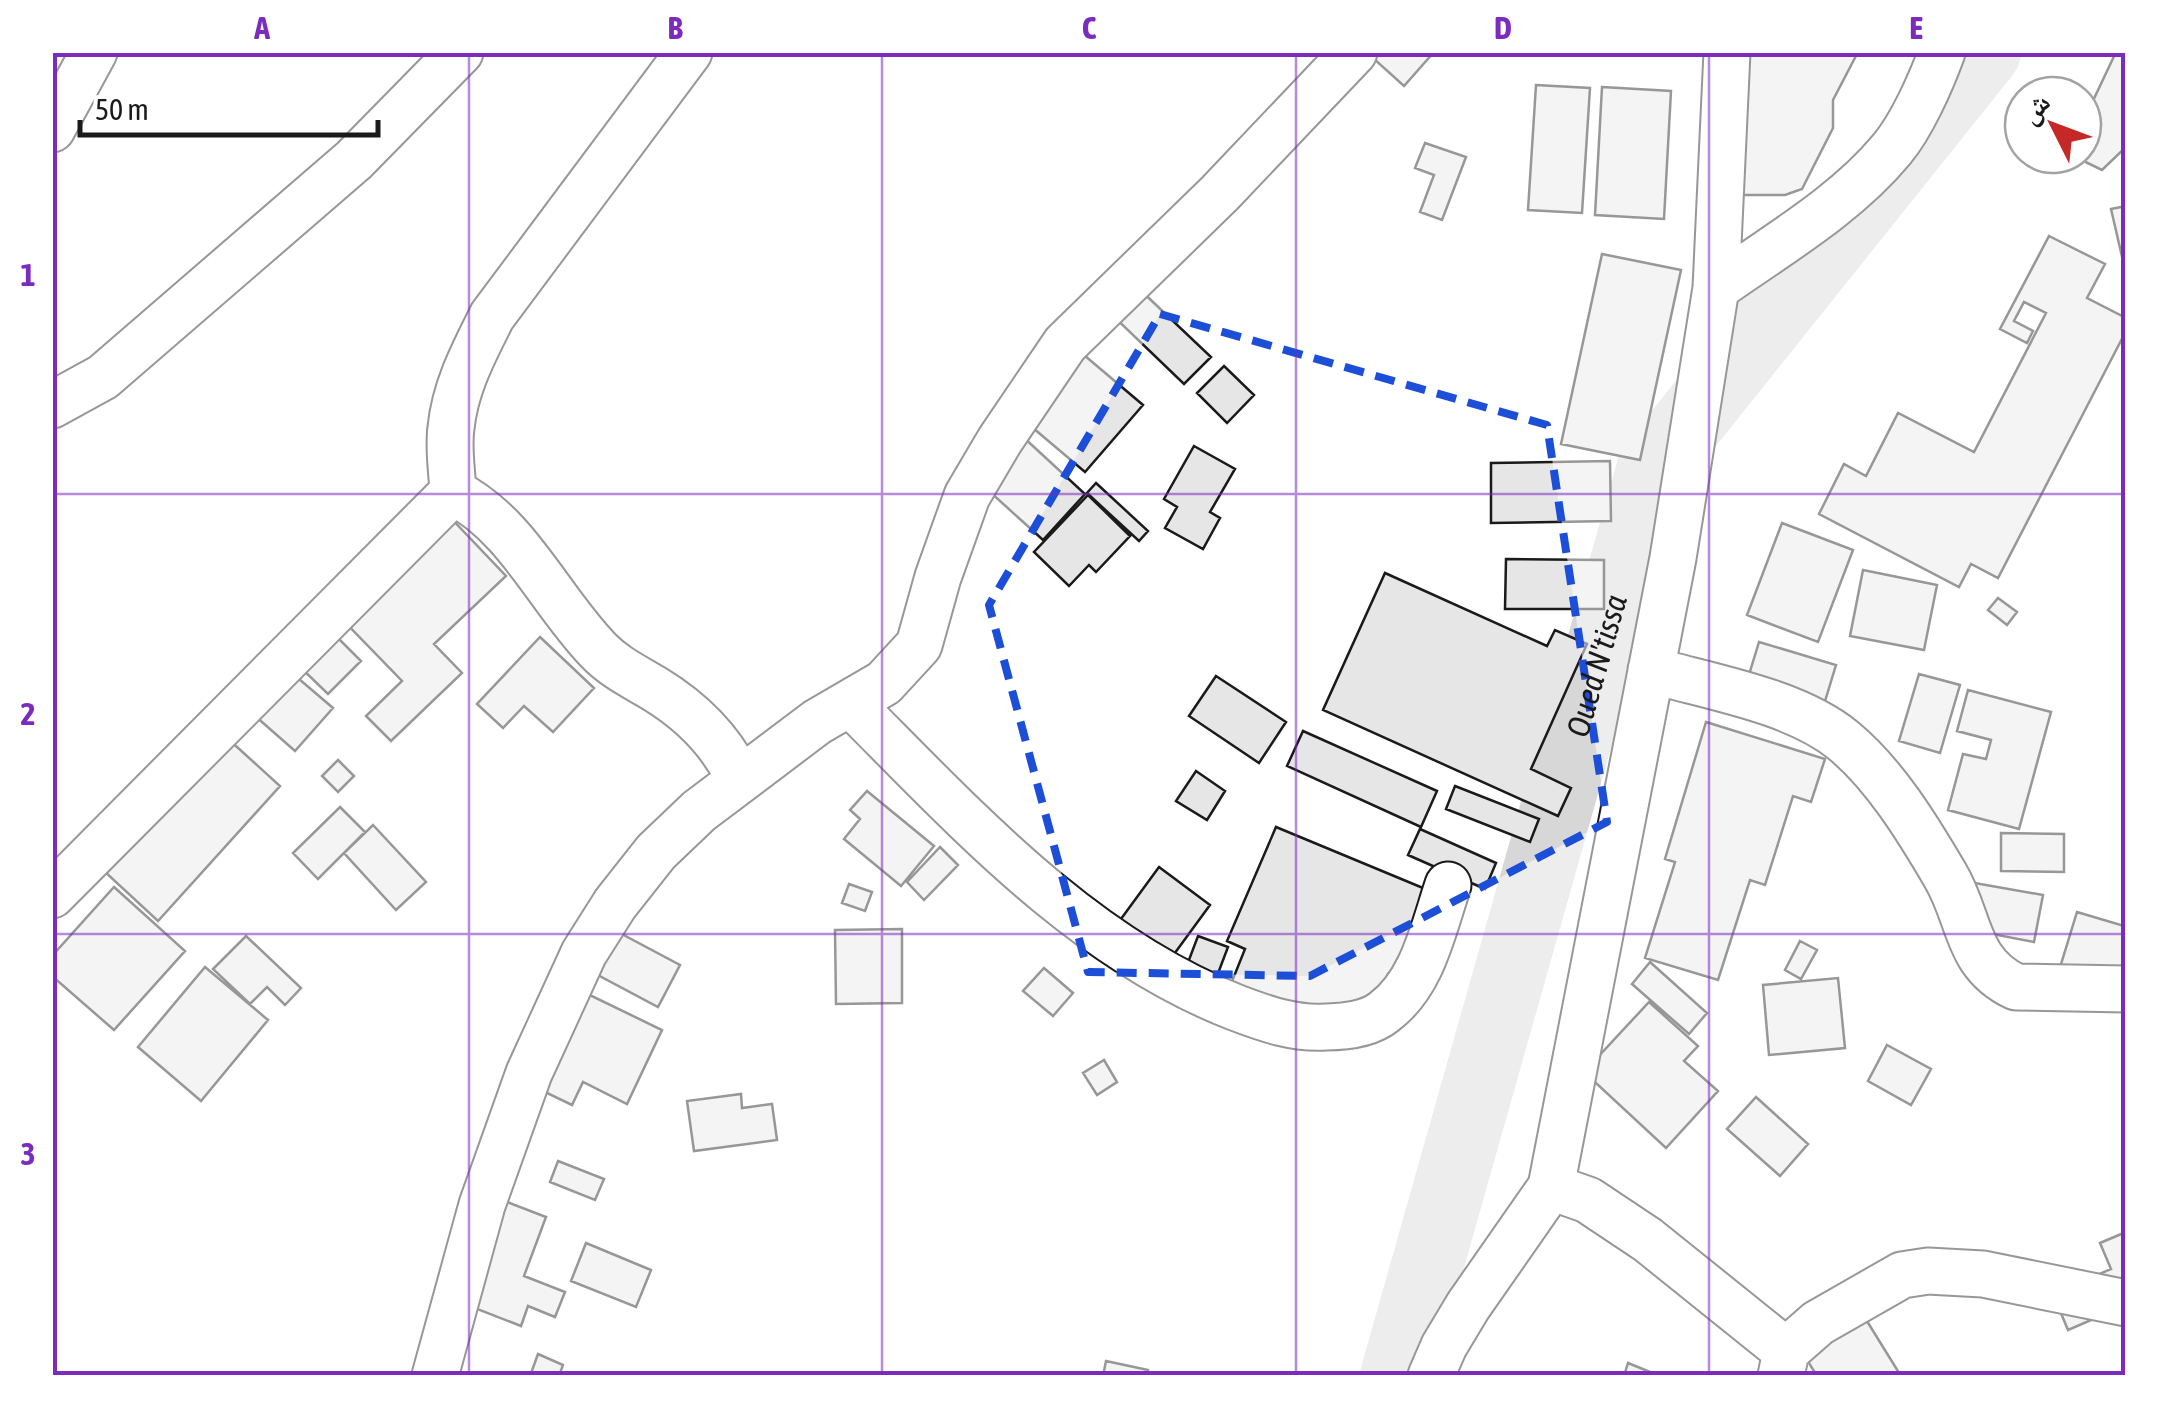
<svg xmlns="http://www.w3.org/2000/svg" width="2178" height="1428" viewBox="0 0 2178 1428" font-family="'Asap Condensed','Noto Naskh Arabic',sans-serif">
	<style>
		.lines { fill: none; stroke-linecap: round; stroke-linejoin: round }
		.river { stroke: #d7d7d7; stroke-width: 72 }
		.building { fill: #e6e6e6; stroke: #1a1a1a; stroke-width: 2.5 }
		.minor-casing { stroke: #1a1a1a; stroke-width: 49 }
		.minor { stroke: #fff; stroke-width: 45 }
		.marked { fill: none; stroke: #1d4ed8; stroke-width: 8; stroke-dasharray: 20 12; stroke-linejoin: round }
		.grid { fill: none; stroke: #7b2cbf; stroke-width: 2.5; stroke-opacity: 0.55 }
		.labels { text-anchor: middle; stroke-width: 8; stroke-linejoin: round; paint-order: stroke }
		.water-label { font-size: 32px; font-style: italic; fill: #1a1a1a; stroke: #fff }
		.neatline { fill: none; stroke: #7b2cbf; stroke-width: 4 }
		.grid-label { font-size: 32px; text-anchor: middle; font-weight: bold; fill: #7b2cbf }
	</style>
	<rect width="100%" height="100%" fill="#fff"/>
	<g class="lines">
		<path class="river" id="s1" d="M1396,1376L1653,467L1985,52"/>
	</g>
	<path class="building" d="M1380,52H1434L1404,86L1374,59Z
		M1728,52H1858L1833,100V128L1802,189L1785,195H1732Z
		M2116,52H2126V147L2102,170L2071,155H2083V122Z
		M1536,85L1590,88L1582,213L1528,210Z
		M1602,87L1671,91L1664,219L1595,215Z
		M1425,143L1466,157L1442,220L1420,212L1434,175L1415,168Z
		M2126,206V274L2111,209Z
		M2049,236L2105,264L2087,298L2126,318V331L1998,578L1971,564L1959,587L1819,514L1844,464L1866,476L1898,413L1974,452L2046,313L2024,302L2014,321L2033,331L2027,343L2000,329Z
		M1602,254L1681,270L1640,460L1561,444Z
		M1134,284L1211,357L1184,384L1108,311Z
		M1084,355L1143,405L1085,472L1026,422Z
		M1224,366L1254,395L1227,423L1197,393Z
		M1021,435L1085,494L1043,540L979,482Z
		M1194,446L1235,469L1210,512L1220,518L1203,549L1165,528L1177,507L1164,499Z
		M1610,461L1611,521L1491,523V463Z
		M1096,483L1148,531L1139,541L1087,493Z
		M1088,495L1130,536L1096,572L1089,565L1069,586L1034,552Z
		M447,514L506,576L434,644L462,673L391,741L366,716L402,681L340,617Z
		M1782,523L1853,550L1818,642L1747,615Z
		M1506,559L1604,560V609H1505Z
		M1863,570L1937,585L1924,650L1850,636Z
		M1385,573L1547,646L1555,630L1587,644L1531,769L1571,788L1558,816L1323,710Z
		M1998,598L2017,612L2007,625L1988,610Z
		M331,631L361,661L328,694L298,665Z
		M540,637L594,688L553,732L524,706L503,728L477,704Z
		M1759,642L1836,665L1822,711L1745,688Z
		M292,673L333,708L295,751L254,715Z
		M1919,674L1960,685L1940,753L1899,741Z
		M1216,676L1286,722L1259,763L1189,716Z
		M1968,690L2051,712L2019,829L1948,810L1963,754L1986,759L1991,740L1957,731Z
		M1706,722L1825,759L1811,802L1793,796L1765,885L1750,880L1718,980L1645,958L1675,862L1665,859Z
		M1303,731L1437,791L1421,827L1287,766Z
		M226,737L280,786L158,921L104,871Z
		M338,760L354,776L338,792L322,776Z
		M1196,771L1225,791L1207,820L1176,801Z
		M1455,786L1539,819L1530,842L1446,809Z
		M867,791L934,846L901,886L844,839L860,819L850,810Z
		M340,807L365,832L318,879L293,853Z
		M373,825L426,882L396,910L344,853Z
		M1276,827L1464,905L1428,991L1388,974L1376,1003L1346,1043L1227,994L1245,949L1227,941Z
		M1420,829L1496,863L1485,889L1408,855Z
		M2001,833L2064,834V872L2001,871Z
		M940,847L958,865L924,900L907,882Z
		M1159,867L1210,905L1150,987L1099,949Z
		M1969,882L2043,895L2034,942L1961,928Z
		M849,884L872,892L865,911L842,903Z
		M114,887L185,951L114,1030L52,976V956Z
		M2077,912L2124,926L2126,921V994L2058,974Z
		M601,923L680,965L658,1007L579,965Z
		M902,929V1003L836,1004L835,930Z
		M246,936L301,988L285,1005L267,987L250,1004L213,969Z
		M1198,936L1228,947L1211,992L1181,981Z
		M1800,941L1817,950L1801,979L1785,970Z
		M1650,962L1707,1013L1689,1034L1632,984Z
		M205,967L268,1020L201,1101L138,1047Z
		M1044,968L1073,993L1053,1016L1023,991Z
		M1838,978L1845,1048L1769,1055L1763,985Z
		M569,985L662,1030L627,1104L583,1082L572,1105L522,1081Z
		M1649,1002L1698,1046L1684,1061L1718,1091L1666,1148L1584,1072Z
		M1887,1045L1931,1069L1911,1105L1868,1081Z
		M1104,1060L1117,1082L1097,1095L1083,1073Z
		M741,1094L742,1108L772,1104L777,1140L694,1151L687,1101Z
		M1756,1097L1808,1144L1780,1176L1727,1129Z
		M558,1161L604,1179L595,1200L550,1182Z
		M489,1195L546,1217L524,1276L565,1292L555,1317L528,1306L521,1326L449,1298Z
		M2126,1232V1305L2068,1330L2053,1294L2111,1269L2100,1243Z
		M586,1243L651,1270L636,1307L571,1281Z
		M1857,1305L1901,1376H1817L1797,1344Z
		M538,1354L563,1365L559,1376H530Z
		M1106,1361L1148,1370L1147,1376H1103Z
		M1628,1363L1660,1376H1624Z"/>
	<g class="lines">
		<g class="minor-casing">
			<path id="minor" d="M52,129L94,52
				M1716,288C1775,246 1845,206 1892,149C1912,125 1931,82 1942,52
				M52,405L103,377L354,160L460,52
				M453,492C518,525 548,598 598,650C614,667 635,677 655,689C691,711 721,741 739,778
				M1651,670C1711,687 1796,701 1844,741C1885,775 1918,829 1945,875C1971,918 1965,963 2016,987L2126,989
				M850,703C965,818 1082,948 1237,1008C1266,1019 1294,1029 1326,1027C1344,1027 1369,1024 1384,1012C1423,983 1433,929 1448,885
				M52,895L453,492C452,471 448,448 451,428C455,387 474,352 492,316L689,52
				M1551,1187L1588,1200L1648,1240L1786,1351
				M435,1376L482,1205L529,1073L584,953L615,904L656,852L699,811L817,722L884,683L919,645L938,577L967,496L1000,440L1065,344L1220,193L1354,52
				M1431,1376L1444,1346L1468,1306L1551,1187L1673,558L1716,288L1727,52
				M1781,1376L1786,1351L1818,1323L1902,1275L1928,1271L1983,1274L2126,1303"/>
		</g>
		<use href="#minor" class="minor"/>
	</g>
	<path d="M0 0H2178V1428H0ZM1160,314L1547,425L1607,822L1310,976L1088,972L989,605Z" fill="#fff" fill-opacity=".55" fill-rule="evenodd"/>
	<path class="marked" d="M1160,314L1547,425L1607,822L1310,976L1088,972L989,605Z"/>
	<path class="grid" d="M469,52V1376M882,52V1376M1296,52V1376M1709,52V1376M52,494H2126M52,934H2126"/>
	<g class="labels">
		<g class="water-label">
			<text dy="11" stroke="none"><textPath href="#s1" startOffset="738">Oued N'tissa</textPath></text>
		</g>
	</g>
	<rect width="2178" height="1428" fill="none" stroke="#ffffff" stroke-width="110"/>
	<g transform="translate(2053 125) rotate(312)"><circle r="48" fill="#ffffff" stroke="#a3a3a3" stroke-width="2.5"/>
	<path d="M0-8L18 38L0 25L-18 38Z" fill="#c62828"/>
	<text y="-15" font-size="28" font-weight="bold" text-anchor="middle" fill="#1a1a1a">ش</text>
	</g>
	<path d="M80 120v15h298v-15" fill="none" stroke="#1a1a1a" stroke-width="5"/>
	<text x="95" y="120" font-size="30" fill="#1a1a1a" stroke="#ffffff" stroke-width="8" paint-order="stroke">50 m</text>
	<rect x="55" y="55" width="2068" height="1318" class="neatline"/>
	<g class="grid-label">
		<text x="262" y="39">A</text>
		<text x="675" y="39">B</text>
		<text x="1089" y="39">C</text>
		<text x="1503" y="39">D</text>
		<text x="1916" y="39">E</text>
		<text x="28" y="286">1</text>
		<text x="28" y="725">2</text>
		<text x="28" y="1165">3</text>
	</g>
</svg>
